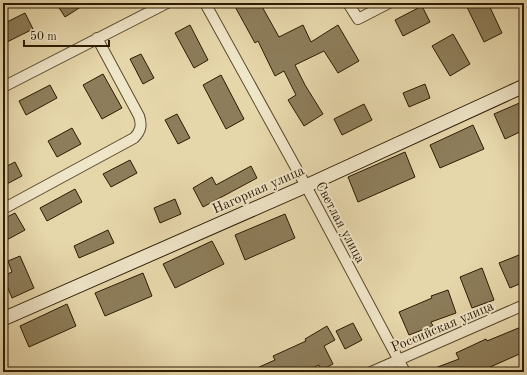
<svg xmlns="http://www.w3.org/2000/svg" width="527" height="375" viewBox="0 0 527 375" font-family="'Old Standard TT',serif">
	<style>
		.building { fill: #8d7d5a; stroke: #2d1b02 }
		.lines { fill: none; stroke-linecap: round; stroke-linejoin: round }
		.street-casing { stroke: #5b4a2c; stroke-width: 12 }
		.secondary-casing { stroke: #2d1b02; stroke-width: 15 }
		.street { stroke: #efe5c8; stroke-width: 10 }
		.secondary { stroke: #efe5c8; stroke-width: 13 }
		.labels { text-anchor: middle; stroke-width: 4; stroke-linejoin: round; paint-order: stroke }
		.street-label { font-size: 14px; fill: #2d1b02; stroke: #efe5c8 }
	</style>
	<rect width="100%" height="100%" fill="#e6d7ab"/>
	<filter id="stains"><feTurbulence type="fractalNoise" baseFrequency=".005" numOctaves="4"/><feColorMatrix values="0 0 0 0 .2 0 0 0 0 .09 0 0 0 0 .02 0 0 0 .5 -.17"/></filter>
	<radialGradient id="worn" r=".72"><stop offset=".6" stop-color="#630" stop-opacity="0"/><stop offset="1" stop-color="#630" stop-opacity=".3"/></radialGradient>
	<path class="building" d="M56,3H87L65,17Z
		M233,3H260L279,37L303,25L311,42L338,25L359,61L338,73L324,51L295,65L305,85L323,114L304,126L288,100L296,95L284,71L275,76L258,41L255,43Z
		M465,3H488L502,33L484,42Z
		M422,6L430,22L403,36L395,20Z
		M25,13L33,29L3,44V24Z
		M190,25L208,60L194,68L175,33Z
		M453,34L470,64L450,76L432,46Z
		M141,54L154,78L143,84L130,59Z
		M103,74L122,108L102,119L83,85Z
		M221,75L244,119L226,129L203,85Z
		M425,84L430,98L409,107L403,93Z
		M50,85L57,98L26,115L19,101Z
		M524,101V130L505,139L494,114Z
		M364,104L372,120L342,135L334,119Z
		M177,114L190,138L178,144L165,120Z
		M473,125L484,149L440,168L430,145Z
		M72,128L81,144L57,157L48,141Z
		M405,152L415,177L358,202L348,177Z
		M130,160L137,173L111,187L103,174Z
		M15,162L22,176L3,186V168Z
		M251,166L257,178L203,207L193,188L212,177L216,185Z
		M75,189L82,202L47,221L40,208Z
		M175,199L181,214L160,223L154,208Z
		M15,213L25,230L3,242V219Z
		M285,214L295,238L245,260L235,235Z
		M108,230L114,243L79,258L74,246Z
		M212,241L224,264L175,288L163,264Z
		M519,255L524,267V282L510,288L499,263Z
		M20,256L34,288L12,298L3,276L12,272L8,261Z
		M482,268L494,300L472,308L460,277Z
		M143,273L152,296L105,316L95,293Z
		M448,290L456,313L431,322L433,326L409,335L399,312L432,298L431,296Z
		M67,304L76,326L29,347L20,326Z
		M353,323L362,340L345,349L336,331Z
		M327,326L335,340L324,346L333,364L321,370L319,365L303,372H248L275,360L273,356L306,341L305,339Z
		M521,327L524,334V352L479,372H427V371L459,359L456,353L486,339L487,341Z"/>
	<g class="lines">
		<g class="street-casing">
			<path id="street" d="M205,3L306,186L405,372
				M348,3L358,19L389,3
				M3,87L167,3
				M3,209L134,138C141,131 142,125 139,116L97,38
				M371,372L524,305"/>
		</g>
		<g class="secondary-casing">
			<path id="secondary" d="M3,319L306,186L524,86"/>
		</g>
		<use href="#street" class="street"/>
		<use href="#secondary" class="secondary"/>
	</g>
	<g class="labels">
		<g class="street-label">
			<text transform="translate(258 189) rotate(-24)" y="5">Нагорная улица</text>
			<text transform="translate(341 222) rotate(62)" y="5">Светлая улица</text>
			<text transform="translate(442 326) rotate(-23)" y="5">Российская улица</text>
		</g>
	</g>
	<rect width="527" height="375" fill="none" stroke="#e6d7ab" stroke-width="16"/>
	<rect x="4" y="4" width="519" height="367" fill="none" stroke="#2d1b02" stroke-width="2"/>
	<rect x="8" y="8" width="511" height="359" fill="none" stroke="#2d1b02"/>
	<path d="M24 40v6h85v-6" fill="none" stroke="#2d1b02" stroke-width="2"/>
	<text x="30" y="40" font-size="12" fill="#2d1b02" stroke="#efe5c8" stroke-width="3" paint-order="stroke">50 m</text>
	<rect width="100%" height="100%" filter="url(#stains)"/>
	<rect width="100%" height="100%" fill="url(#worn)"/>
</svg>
